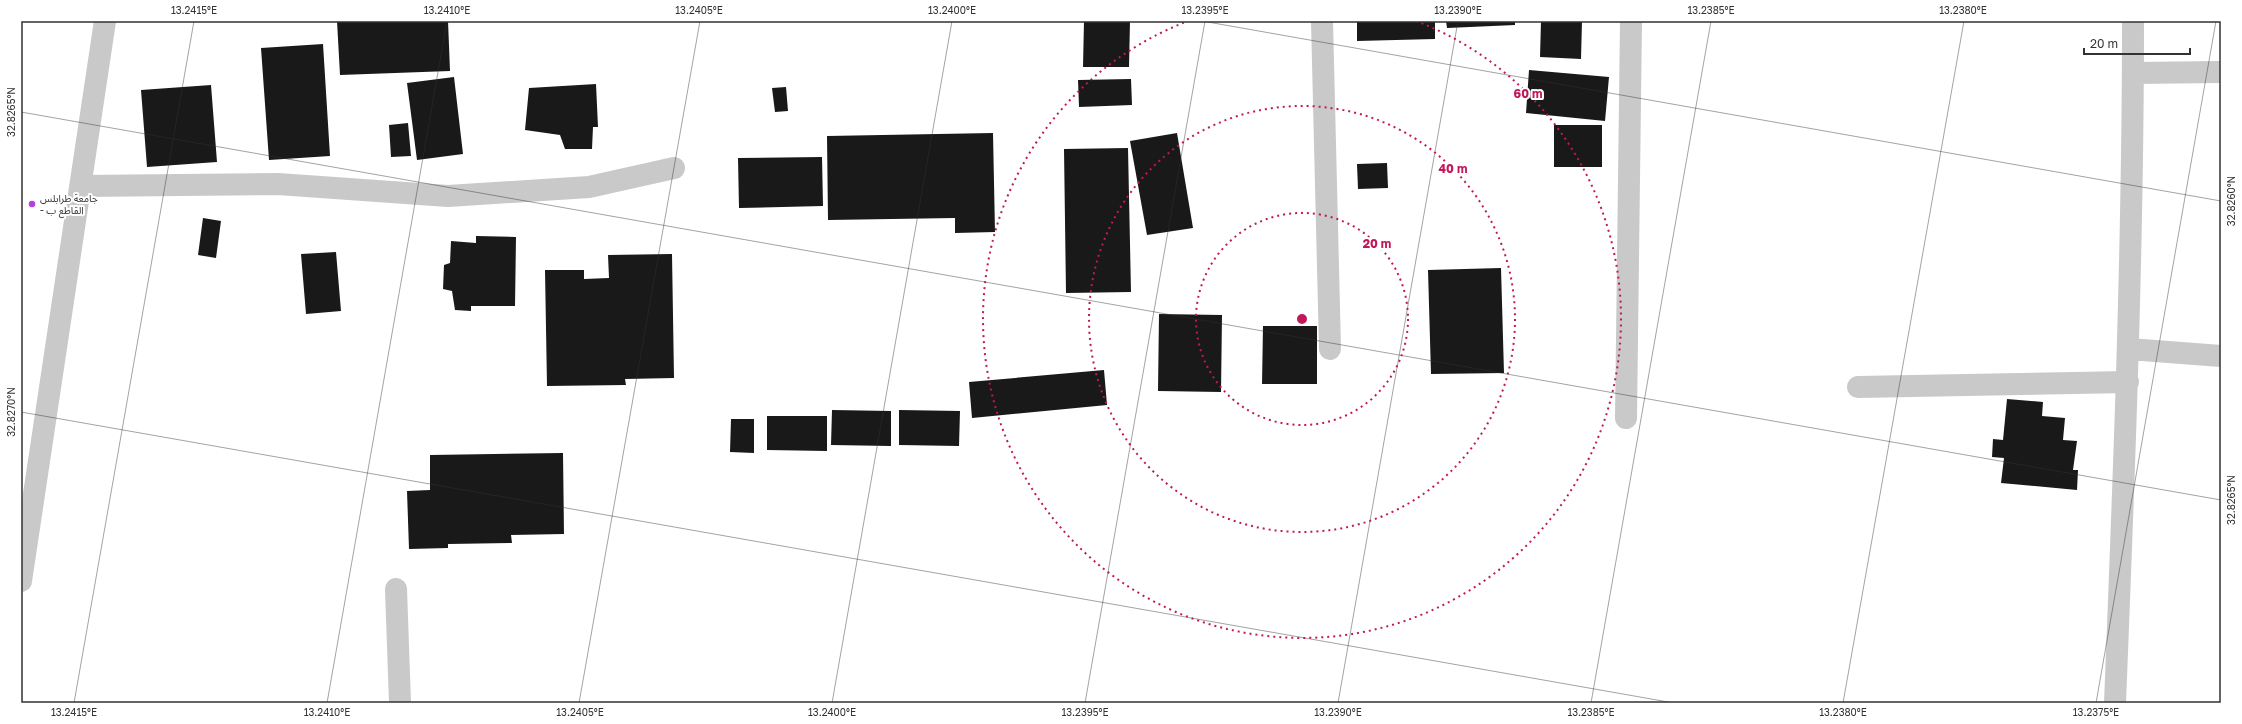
<svg xmlns="http://www.w3.org/2000/svg" width="2242" height="724" viewBox="0 0 2242 724" font-family="'Golos Text','Noto Sans Arabic',sans-serif">
	<style>
		.building { fill: #191919 }
		.lines { fill: none; stroke-linecap: round; stroke-linejoin: round }
		.minor { stroke: #c9c9c9; stroke-width: 22 }
		.ticks { fill: none; stroke: #323232; stroke-width: 1; stroke-opacity: 0.45 }
		.ring { fill: none; stroke: #c2185b; stroke-width: 2; stroke-dasharray: 2 4 }
		.poi-dot { fill: #b441dd; stroke: #fff; stroke-width: 1.5 }
		.labels { text-anchor: middle; stroke-width: 4; stroke-linejoin: round; paint-order: stroke }
		.poi-label { font-size: 10px; fill: #323232; stroke: #fff; text-anchor: start }
		.centre { fill: #c2185b; stroke: #fff; stroke-width: 2 }
		.ring-label { font-size: 12px; text-anchor: middle; font-weight: bold; fill: #c2185b; stroke: #fff; stroke-width: 4; stroke-linejoin: round; paint-order: stroke }
		.neatline { fill: none; stroke: #323232; stroke-width: 1.5 }
		.ticks-label { font-size: 10px; text-anchor: middle; fill: #323232 }
	</style>
	<rect width="100%" height="100%" fill="#fff"/>
	<path class="building" d="M337,21H448L450,71L340,75Z
		M1084,21H1130L1129,67H1083Z
		M1357,21H1435V39L1357,41Z
		M1446,21H1515V25L1447,28Z
		M1541,21H1582L1581,59L1540,57Z
		M323,44L330,156L269,160L261,48Z
		M1529,70L1609,77L1605,121L1526,113Z
		M454,77L463,154L417,160L407,83Z
		M1131,79L1132,105L1079,107L1078,80Z
		M596,84L598,127H593L592,149H565L560,135L525,130L529,88Z
		M211,85L217,162L147,167L141,90Z
		M786,87L788,111L775,112L772,88Z
		M408,123L411,156L391,157L389,125Z
		M1554,125H1602V167H1554Z
		M993,133L995,232L955,233V218L828,220L827,136Z
		M1177,133L1193,228L1147,235L1130,141Z
		M1128,148L1131,292L1066,293L1064,149Z
		M822,157L823,206L739,208L738,158Z
		M1387,163L1388,188L1358,189L1357,164Z
		M203,218L221,221L216,258L198,255Z
		M476,236L516,237L515,306H471V311L455,310L452,291L443,289L444,265L450,263L451,241L476,243Z
		M336,252L341,311L306,314L301,254Z
		M672,254L674,378L625,379L626,385L547,386L545,270H584V279L609,278L608,255Z
		M1501,268L1504,373L1431,374L1428,270Z
		M1159,314L1222,315L1221,392L1158,391Z
		M1263,326H1317V384H1262Z
		M1104,370L1107,405L972,418L969,382Z
		M2007,399L2043,402L2042,416L2065,418L2063,440L2077,441L2073,470H2078L2077,490L2001,483L2004,458L1992,457L1993,439L2003,440Z
		M832,410L891,411V446L831,445Z
		M899,410L960,411L959,446L899,445Z
		M767,416H827V451L767,450Z
		M731,419H754V453L730,452Z
		M563,453L564,534L511,535L512,543L448,544V548L409,549L407,491L430,490V455Z"/>
	<g class="lines">
		<path class="minor" d="M1322,21L1330,349
			M2133,73L2221,72
			M81,186L278,184L448,196L589,187L674,168
			M2129,349L2221,356
			M1858,387L2128,382
			M1626,418L1631,21
			M21,581L105,21
			M396,589L400,703
			M2115,703C2124,476 2133,249 2133,21"/>
	</g>
	<path class="ticks" d="M1202,21L2221,201M21,112L2221,500M21,412L1674,703M74,703L194,21M327,703L447,21M579,703L700,21M832,703L952,21M1085,703L1205,21M1338,703L1458,21M1591,703L1711,21M1843,703L1964,21M2096,703L2216,21"/>
	<g class="ring">
		<circle cx="1302" cy="319" r="106"/>
		<circle cx="1302" cy="319" r="213"/>
		<path d="M1416 21A319 319 0 1 1 1188 21"/>
	</g>
	<circle class="poi-dot" cx="32" cy="204" r="4"/>
	<g class="labels">
		<g class="poi-label">
			<text x="40" y="202">جامعة طرابلس<tspan x="40" dy="12">- القاطع ب</tspan></text>
		</g>
	</g>
	<circle cx="1302" cy="319" r="6" class="centre"/>
	<g class="ring-label">
		<text x="1528" y="98">60 m</text>
		<text x="1453" y="173">40 m</text>
		<text x="1377" y="248">20 m</text>
	</g>
	<rect width="2242" height="724" fill="none" stroke="#ffffff" stroke-width="44"/>
	<path d="M2084 48v6h106v-6" fill="none" stroke="#323232" stroke-width="2"/>
	<text x="2090" y="48" font-size="12" fill="#323232" stroke="#ffffff" stroke-width="3" paint-order="stroke">20 m</text>
	<rect x="22" y="22" width="2198" height="680" class="neatline"/>
	<g class="ticks-label">
		<text x="194" y="14">13.2415°E</text>
		<text x="447" y="14">13.2410°E</text>
		<text x="699" y="14">13.2405°E</text>
		<text x="952" y="14">13.2400°E</text>
		<text x="1205" y="14">13.2395°E</text>
		<text x="1458" y="14">13.2390°E</text>
		<text x="1711" y="14">13.2385°E</text>
		<text x="1963" y="14">13.2380°E</text>
		<text transform="translate(11 112) rotate(-90)" y="4">32.8265°N</text>
		<text transform="translate(2231 201) rotate(-90)" y="4">32.8260°N</text>
		<text transform="translate(11 412) rotate(-90)" y="4">32.8270°N</text>
		<text transform="translate(2231 500) rotate(-90)" y="4">32.8265°N</text>
		<text x="74" y="716">13.2415°E</text>
		<text x="327" y="716">13.2410°E</text>
		<text x="580" y="716">13.2405°E</text>
		<text x="832" y="716">13.2400°E</text>
		<text x="1085" y="716">13.2395°E</text>
		<text x="1338" y="716">13.2390°E</text>
		<text x="1591" y="716">13.2385°E</text>
		<text x="1843" y="716">13.2380°E</text>
		<text x="2096" y="716">13.2375°E</text>
	</g>
</svg>
